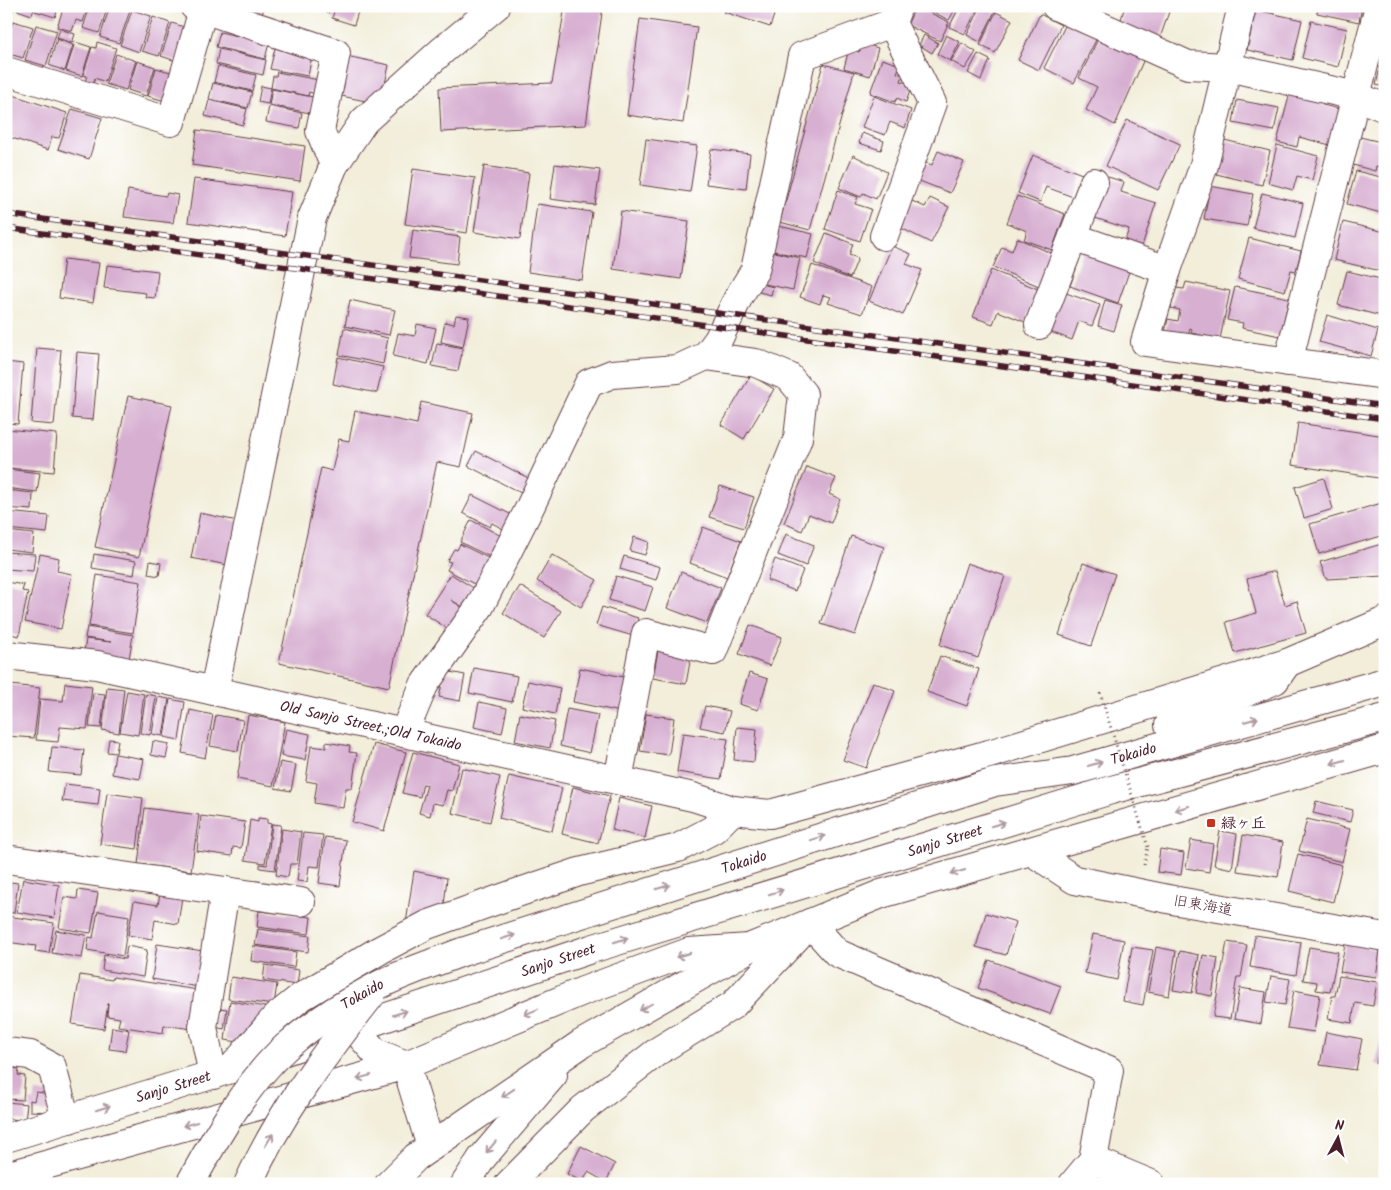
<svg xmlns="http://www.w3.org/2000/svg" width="1391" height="1190" viewBox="0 0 1391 1190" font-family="Kalam,'Klee One',sans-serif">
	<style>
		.building { fill: #d7afd1 }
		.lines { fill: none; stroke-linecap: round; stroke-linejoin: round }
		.minor-casing { stroke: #633e45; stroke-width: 30 }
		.major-casing { stroke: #633e45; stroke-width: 30 }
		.highway-casing { stroke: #633e45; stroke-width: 30 }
		.path { stroke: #633e45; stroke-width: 3; stroke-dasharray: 1 4; stroke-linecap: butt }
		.minor { stroke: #fff; stroke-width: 28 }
		.major { stroke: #fff; stroke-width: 28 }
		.highway { stroke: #fff; stroke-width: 28 }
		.rail-casing { stroke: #4a1f2b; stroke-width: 5.5 }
		.rail { stroke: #fff; stroke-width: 4; stroke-dasharray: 11; stroke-linecap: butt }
		.highway-bridge-casing { stroke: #633e45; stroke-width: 30; stroke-linecap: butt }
		.path-bridge { stroke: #633e45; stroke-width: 3; stroke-dasharray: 1 4; stroke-linecap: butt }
		.highway-bridge { stroke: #fff; stroke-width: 28 }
		.oneway { stroke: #ae9aa0 }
		.poi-dot { fill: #c8321e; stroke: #fff; stroke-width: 2 }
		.labels { text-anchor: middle; stroke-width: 5; stroke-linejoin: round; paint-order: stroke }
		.street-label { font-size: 15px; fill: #4a1f2b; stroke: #fff }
		.poi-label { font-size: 15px; font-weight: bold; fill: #4a1f2b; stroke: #fff; text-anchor: start }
	</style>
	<rect width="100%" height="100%" fill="#fff"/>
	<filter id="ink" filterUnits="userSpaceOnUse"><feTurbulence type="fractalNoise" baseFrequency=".02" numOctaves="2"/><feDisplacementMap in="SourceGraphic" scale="10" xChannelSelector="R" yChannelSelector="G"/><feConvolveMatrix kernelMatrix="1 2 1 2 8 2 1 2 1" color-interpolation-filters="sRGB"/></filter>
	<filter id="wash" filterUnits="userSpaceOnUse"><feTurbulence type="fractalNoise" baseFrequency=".0096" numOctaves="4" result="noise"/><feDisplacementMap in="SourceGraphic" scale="20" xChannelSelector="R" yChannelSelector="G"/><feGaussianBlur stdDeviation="1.12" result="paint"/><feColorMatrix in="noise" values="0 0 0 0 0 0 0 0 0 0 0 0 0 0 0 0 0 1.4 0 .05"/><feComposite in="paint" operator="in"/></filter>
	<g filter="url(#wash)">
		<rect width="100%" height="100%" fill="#f2eeda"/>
		<g id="blocks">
			<path class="building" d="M18,6H35L32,15L17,10Z
				M36,6H59L55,17L35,11Z
				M64,6H88L83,22L76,20L72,31L57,27Z
				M90,6H108L99,33L83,28Z
				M110,6L131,7L119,43L100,37Z
				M237,6H265L262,14Z
				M308,6H331L329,13Z
				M336,6H366L365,9L359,8L354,25L332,18Z
				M565,6H603L586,125L441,132L439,88L552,83Z
				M726,6H777L770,27L724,12Z
				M916,6L949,22L940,41L907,25Z
				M934,6H957L949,20L931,11Z
				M960,6H979L965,34L949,27Z
				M981,6H989L996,9L980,42L967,35Z
				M1125,6H1171L1160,38L1119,26Z
				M1318,6H1362L1359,22L1317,13Z
				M6,7L13,9L9,21L6,20Z
				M132,10L151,16L139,52L120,45Z
				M1256,10L1302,20L1293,60L1247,50Z
				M996,12L1012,20L995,53L980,45Z
				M1040,14L1061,25L1039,70L1018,60Z
				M153,17L170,23L159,56L142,51Z
				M640,19L697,27L683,123L627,115Z
				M13,21L33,27L23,58L6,53V41Z
				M1311,21L1347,29L1338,67L1302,58Z
				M1067,22L1098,36L1074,83L1044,68Z
				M172,23L187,28L176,61L161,56Z
				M36,25L57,31L46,66L25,60Z
				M60,29L75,34L72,43L57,38Z
				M220,32L269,43L265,59L216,47Z
				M924,35L938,43L932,53L919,45Z
				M946,35L960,42L950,61L937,54Z
				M1099,37L1144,59L1115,125L1086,110L1097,87L1079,78Z
				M57,39L73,45L65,71L49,65Z
				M75,42L91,47L82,76L66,71Z
				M97,42L116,48L105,82L95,78L93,84L85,81L87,76L83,75L92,47L96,48Z
				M862,43L878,48L870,76L844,68L849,49L859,52Z
				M962,43L976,52L965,69L951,61Z
				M275,48L312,55L308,76L270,69Z
				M219,49L266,60L263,75L216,64Z
				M1384,51L1385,52V87L1376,85Z
				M116,54L136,61L126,90L106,84Z
				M978,54L990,60L981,80L968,73Z
				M346,56L389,65L384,89L370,102L337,95Z
				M882,59L900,65L897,73L903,75L901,81L912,85L906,102L897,98L895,102L870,93Z
				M137,61L155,67L146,96L128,90Z
				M823,64L854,72L810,230L780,222Z
				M218,66L256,75L252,91L214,82Z
				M156,68L174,73L165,101L148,96Z
				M277,72L319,80L316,94L309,92L308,96L271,88L273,76H276Z
				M213,83L252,92L248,108L209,99Z
				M261,86L271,88L268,104L258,102Z
				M272,89L313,97L310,113L269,105Z
				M1291,89L1325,98L1323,105L1343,110L1334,146L1299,137L1297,147L1277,142Z
				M7,93L67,113L59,138L52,137L48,150L6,136Z
				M874,96L911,110L905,128L890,122L885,135L862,127Z
				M209,100L247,109L243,125L205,116Z
				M1237,100L1279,108L1274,131L1233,123Z
				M269,106L302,113L299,128L266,122Z
				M72,109L102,118L89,159L58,149Z
				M1127,120L1180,144L1158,190L1106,166Z
				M197,130L305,146L300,181L192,165Z
				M862,133L884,141L881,150L859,143Z
				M1360,137L1385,143V168L1376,166L1375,171L1353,165Z
				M646,139L697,146L690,192L640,185Z
				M1220,139L1270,151L1262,185L1212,173Z
				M1277,145L1318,156L1312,180L1297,176L1293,190L1268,183Z
				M711,149L750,154L746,189L706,184Z
				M938,151L964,162L950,193L917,180L924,162L932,165Z
				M853,155L887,172L876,199L863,193L861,197L839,188Z
				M1033,155L1082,174L1073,197L1046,187L1040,202L1018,193Z
				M555,164L600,170L595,205L550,199Z
				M484,166L529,173L520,239L474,232Z
				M413,169L475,178L467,233L405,224Z
				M1356,171L1385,178V214L1347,204Z
				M1102,175L1124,182L1121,192L1156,203L1142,246L1125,240L1129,229L1089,216Z
				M194,179L292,192L285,236L188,222Z
				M1210,186L1253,194L1247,226L1204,219Z
				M128,190L166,196L167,193L178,195L173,223L124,217Z
				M838,190L858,197L855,204L871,209L860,241L825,229Z
				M1262,193L1303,203L1295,238L1253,228Z
				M1017,196L1065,214L1052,250L1024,240L1027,231L1007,223Z
				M930,198L949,207L931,243L899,227L912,201L925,207Z
				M537,204L592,212L582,280L528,272Z
				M621,211L689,221L681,279L613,269Z
				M1343,222L1385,232V272L1334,260Z
				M779,226L813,234L807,258L773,251Z
				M413,230L460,237L457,264L409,258Z
				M826,233L853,244L849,255L858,258L850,278L814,263Z
				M1017,238L1053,254L1039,286L993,267L1002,247L1012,251Z
				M1249,238L1301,251L1296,271L1291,270L1285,291L1238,279Z
				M892,246L911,254L906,264L922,270L903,315L869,301Z
				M1083,249L1131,266L1118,303L1070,286Z
				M767,250L800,258L793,290L760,283Z
				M64,259L99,263L93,303L59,298Z
				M107,265L158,271L155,298L145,297L146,293L104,288Z
				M812,265L872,287L862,314L828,303L831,297L823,295L820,304L800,297Z
				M991,270L1038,289L1025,322L998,311L993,324L973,317Z
				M1347,271L1385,280V317L1338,305Z
				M754,282L773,287L771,295L751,290Z
				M1186,282L1230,291L1220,339L1191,333L1192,329L1190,328L1188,336L1165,332L1168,319L1178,321L1180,310L1171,308L1176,288L1184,289Z
				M1235,287L1289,298L1280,336L1242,328L1243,323L1227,320Z
				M1063,292L1100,305L1092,326L1079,321L1072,340L1048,331Z
				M350,300L395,310L389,335L345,326Z
				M1105,300L1122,305L1114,331L1098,326Z
				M456,315L469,317L463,347L441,342L445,322L454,324Z
				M1327,315L1378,330L1371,356L1319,342Z
				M417,324L436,328L428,364L393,356L398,333L415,336Z
				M344,328L388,338L383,364L339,355Z
				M1384,336H1385V358L1379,356Z
				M437,343L463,348L458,371L432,366Z
				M37,348L61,350L54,425L31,423Z
				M77,352L99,354L93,420L72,418Z
				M338,357L383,367L377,393L333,384Z
				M6,362L23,364L18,424L6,423Z
				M751,375L774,389L744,439L721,425Z
				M128,396L172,405L139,557L95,547Z
				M421,402L473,413L461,467L437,462L389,687L279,663L321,468L332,471L339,439L349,441L355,411L417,424Z
				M1298,423L1385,436V479L1292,465Z
				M6,429L57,434L54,472L6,468Z
				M476,451L534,481L527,496L468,466Z
				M807,467L836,478L829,494L840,499L831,523L809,514L802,531L784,523Z
				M6,469L40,473L37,492L6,488Z
				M1324,478L1333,509L1304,518L1295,487Z
				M720,486L754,497L744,528L709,517Z
				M6,490L33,493L32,510L6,508Z
				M472,495L518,518L511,533L492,523L490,527L463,513Z
				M1385,502V535L1319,554L1310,524Z
				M6,512L49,516L47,533L6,529Z
				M200,513L242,522L233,566L191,558Z
				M471,520L509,540L498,561L460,542Z
				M703,527L741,541L727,577L690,563Z
				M6,531L34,534L32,552L6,549Z
				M786,534L814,545L806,566L778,555Z
				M851,536L884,547L855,635L821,624Z
				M634,537L649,542L645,555L630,551Z
				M1385,543V576L1326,579L1320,562Z
				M460,544L498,563L484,589L447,570L451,562L447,561L454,549L457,550Z
				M6,552L35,554L33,571L6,569Z
				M40,554L59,558L57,571L72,574L61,629L25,622Z
				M94,554L136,561L134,575L92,568Z
				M552,555L597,580L581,607L537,581Z
				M624,556L660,567L656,580L620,569Z
				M775,559L803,570L795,591L767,580Z
				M150,561L161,563L159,576L148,574Z
				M967,563L1005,576L978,658L940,645Z
				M1083,563L1115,574L1091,646L1059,635Z
				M1275,571L1285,605L1297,601L1306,633L1235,653L1226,622L1256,613L1247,579Z
				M681,572L721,588L707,623L667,608Z
				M451,574L480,592L468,610L451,600L465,609L451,631L425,614Z
				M97,575L141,582L133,633L89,626Z
				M616,576L653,587L645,611L609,600Z
				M6,582L24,585L22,591L28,592L19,636L6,633Z
				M520,586L561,611L544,638L503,613Z
				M602,607L638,618L633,636L596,625Z
				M750,625L782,637L770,666L739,654Z
				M87,627L133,635L129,659L84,652L86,639L111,642L85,638Z
				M658,650L691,656L686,684L653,678Z
				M940,656L979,669L967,706L927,692Z
				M474,668L517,676L512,702L469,693Z
				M580,668L628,678L621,712L573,702Z
				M445,671L465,675L460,701L439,697Z
				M6,673H9L8,688H6Z
				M749,673L768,679L758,710L739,704Z
				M528,681L560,688L555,714L522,707Z
				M873,682L895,691L866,768L843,760Z
				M65,683L92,686L87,729L60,727L58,742L36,740L40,699L63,701Z
				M10,685L40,688L34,738L6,736Z
				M107,687L124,689L119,733L102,730Z
				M127,691L144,694L138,735L120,732Z
				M93,693L105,694L101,728L89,727Z
				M146,694L156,696L150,735L140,733Z
				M158,697L169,699L163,736L152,734Z
				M170,699L185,702L179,740L164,737Z
				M479,702L507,708L502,733L474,727Z
				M705,706L730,711L725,732L700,727Z
				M567,709L598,715L590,753L560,746Z
				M190,710L213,715L205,758L182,753Z
				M520,714L555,721L550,748L515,741Z
				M646,714L674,718L669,755L640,751Z
				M216,715L243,720L238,751L210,746Z
				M248,715L285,722L273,786L237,779Z
				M737,727L757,729L754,762L734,760Z
				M286,729L310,734L305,760L281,756Z
				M683,733L728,739L721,779L677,772Z
				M109,739L118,740L116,753L107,752Z
				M153,741L169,744L166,758L151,755Z
				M326,742L350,746L349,752L357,753L352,788H346L343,808L314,803L317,783L306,781L311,746L326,748Z
				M374,744L406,752L384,831L352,822Z
				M52,747L84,750L81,775L49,772Z
				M413,752L459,764L452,791L447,790L443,805L433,803L430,816L419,813L427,785L423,784L420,797L402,793Z
				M115,754L144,759L140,779L112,774Z
				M280,762L296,765L291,791L275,788Z
				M462,768L500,777L490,822L452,813Z
				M509,776L562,788L552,831L499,818Z
				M65,784L100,788L98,805L62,801Z
				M573,787L610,796L598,843L562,834Z
				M107,793L143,798L137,849L100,844Z
				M619,798L652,806L645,838L612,830Z
				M1316,801L1353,810L1350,822L1313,813Z
				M145,808L199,815L191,871L138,864Z
				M201,816L245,822L241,848L233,847L232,856L197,851Z
				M258,818L267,819V823L271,824L265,863L245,860L250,820L258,822Z
				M1307,819L1350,829L1342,862L1299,851Z
				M272,824L281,825L275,870L260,868V864L267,865Z
				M282,829L301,832L297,864H290L288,877L276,875Z
				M1220,831L1237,834L1232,869L1214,865Z
				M303,833L323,835L319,867L309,866L307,882L297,881Z
				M1243,835L1283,842L1278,877L1237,871Z
				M325,837L346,840L340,886L319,883Z
				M1191,840L1213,844L1209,872L1186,868Z
				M1160,849L1184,853L1181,875L1157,872Z
				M1298,854L1342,865L1333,902L1289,891Z
				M414,871L447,878L443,915L406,923Z
				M23,879L59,885L54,918L17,912Z
				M11,882L18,883L14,913L6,912Z
				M78,890L98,893L91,933L59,928L64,897L77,899Z
				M160,893L182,897L178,924L155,920L152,939L128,935L134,901L158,905Z
				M98,911L129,916L123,956L87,950L89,937L93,938Z
				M259,911L311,917L309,934L257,927Z
				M986,913L1016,922L1006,955L976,947Z
				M7,916L54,923L49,953L35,951L36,946L6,942Z
				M258,929L310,936L308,952L255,945Z
				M56,930L86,935L82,958L52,953Z
				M1093,934L1124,940L1117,980L1085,973Z
				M1255,935L1301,942L1296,975L1250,967Z
				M1227,942L1247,945L1241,977H1237L1230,1019L1213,1017Z
				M157,944L210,952L204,988L152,979Z
				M1345,944L1380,950L1376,977L1340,972Z
				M127,946L147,950L143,977L102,970L104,955L125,959Z
				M253,946L296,952L294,967L251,961Z
				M1132,947L1153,950L1143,1005L1123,1001Z
				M1156,947L1176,951L1169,996L1148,992Z
				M1309,947L1338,952L1330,992L1316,990L1317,982L1303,980Z
				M1180,951L1199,955L1192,993L1173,990Z
				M1203,955L1218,958L1212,996L1196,993Z
				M989,960L1061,986L1050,1014L978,988Z
				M265,965L299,970L297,985L263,980Z
				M80,975L112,980L113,977L198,990L192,1029L164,1025L163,1033L118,1026L120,1018L107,1016L108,1003L104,1029L72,1024Z
				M1271,976L1290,979L1285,1005L1266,1002Z
				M1339,976L1377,982L1373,1006L1355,1003L1352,1023L1328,1019L1332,996H1335Z
				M231,977L277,984L274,1005L228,999Z
				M1240,988L1266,992L1261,1024L1234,1019Z
				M1294,990L1320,995L1314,1032L1287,1028Z
				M230,1001L265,1007L263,1023L244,1038H239V1042L225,1040Z
				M218,1008L227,1009L224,1029L215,1027Z
				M112,1027L129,1030L125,1051L109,1049Z
				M1382,1030L1385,1031V1066L1376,1064Z
				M1326,1032L1362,1039L1356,1070L1320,1065Z
				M7,1067L19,1069L18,1075L25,1076L23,1100L6,1099Z
				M36,1092L51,1094L50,1112L30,1111V1100L34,1101Z
				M7,1102L27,1104L25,1121L6,1118Z
				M581,1146L615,1164L606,1182L588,1172L583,1182L567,1174Z"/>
		</g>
	</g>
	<g filter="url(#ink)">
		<use href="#blocks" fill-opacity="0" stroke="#633e45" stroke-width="1"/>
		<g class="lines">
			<g class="minor-casing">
				<g id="minor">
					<path d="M194,6L336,53L320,131L334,165"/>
					<path d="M1056,6L1188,65L1228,67L1356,96L1385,108"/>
					<path d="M1242,6L1204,165L1167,270L1145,342L1385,375"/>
					<path d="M6,71L171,122L204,6"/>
					<path d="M884,236L932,103L892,23"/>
					<path d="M1073,237L1167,270"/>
					<path d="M1039,325L1094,182"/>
					<path d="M1288,362L1379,6"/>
					<path id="s1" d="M6,655L97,665L693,797L733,810L770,814L989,754L1287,663L1385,621"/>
					<path d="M214,691L312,218L334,165L364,121L443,50L496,6"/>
					<path d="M404,733L424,685L480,606L530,507L589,383L612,374L678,369L706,356L718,340L739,296L755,270L802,56L892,23L898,6"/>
					<path d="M618,780L646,633L713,651L798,438L803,394L789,377L756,363L706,356"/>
					<path d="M1031,851L1075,880L1178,901L1385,937"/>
					<path d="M6,859L301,902"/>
					<path d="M354,1028L375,1052L406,1065L431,1147"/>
					<path d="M6,1052L30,1055L52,1067L65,1116L69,1119"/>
					<path d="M231,1069L275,1018L301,997L380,950L427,925L511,895L579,872L678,848L714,829L733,810"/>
					<path d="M213,1075L203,1027L225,891"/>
					<path d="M1093,1160L1151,1184"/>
					<path d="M509,1184L583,1109L658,1051L733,1005L810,923L837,953L1109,1070L1093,1160L1073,1184"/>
				</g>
			</g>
			<g class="major-casing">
				<g id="major">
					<path id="s2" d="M6,1138L231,1069L591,949L1111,790L1385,718"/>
					<path d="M6,1176L406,1065L583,991L689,952L749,948"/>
				</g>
			</g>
			<g class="highway-casing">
				<g id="highway">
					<path d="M1169,725L1275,680L1287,663"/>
					<path id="s3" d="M462,952L995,782L1073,771L1385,682"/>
					<path d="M389,1184L416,1157L581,1044L749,948L881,894L1385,749"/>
					<path d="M465,1184L482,1158L553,1075"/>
				</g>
			</g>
			<path class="path" d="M1144,865L1148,847"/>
			<use href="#minor" class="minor"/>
			<use href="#major" class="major"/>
			<use href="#highway" class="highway"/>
			<g class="rail-casing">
				<path id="rail" d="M6,214L1385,406
					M6,228L1385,419"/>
			</g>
			<use href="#rail" class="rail"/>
			<g class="highway-bridge-casing">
				<g id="highway-bridge">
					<path id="s4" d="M190,1184C215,1138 247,1082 286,1047C313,1023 345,1003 377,986C404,972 434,963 462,952"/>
					<path d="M248,1184C279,1114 324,1055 371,995"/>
				</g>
			</g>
			<path class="path-bridge" d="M1100,693L1148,847"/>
			<use href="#highway-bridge" class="highway-bridge"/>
		</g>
		<defs><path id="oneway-shaft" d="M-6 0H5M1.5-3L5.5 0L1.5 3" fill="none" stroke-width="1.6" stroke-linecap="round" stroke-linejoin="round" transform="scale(1.25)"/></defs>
		<g class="oneway">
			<use href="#oneway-shaft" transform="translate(1251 720) rotate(-16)"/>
			<use href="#oneway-shaft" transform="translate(1338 762) rotate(164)"/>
			<use href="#oneway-shaft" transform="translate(1095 764) rotate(-16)"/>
			<use href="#oneway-shaft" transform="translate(1182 808) rotate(164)"/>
			<use href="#oneway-shaft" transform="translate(998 824) rotate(-17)"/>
			<use href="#oneway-shaft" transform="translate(818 838) rotate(-17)"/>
			<use href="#oneway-shaft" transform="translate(958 872) rotate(164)"/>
			<use href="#oneway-shaft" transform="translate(663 887) rotate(-17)"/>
			<use href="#oneway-shaft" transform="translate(776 892) rotate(-17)"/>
			<use href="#oneway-shaft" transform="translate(508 937) rotate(-18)"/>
			<use href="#oneway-shaft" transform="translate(621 940) rotate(-17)"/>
			<use href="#oneway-shaft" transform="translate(683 955) rotate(163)"/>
			<use href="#oneway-shaft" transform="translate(646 1007) rotate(150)"/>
			<use href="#oneway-shaft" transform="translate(531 1012) rotate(157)"/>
			<use href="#oneway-shaft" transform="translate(400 1013) rotate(-18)"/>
			<use href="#oneway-shaft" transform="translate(364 1077) rotate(165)"/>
			<use href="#oneway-shaft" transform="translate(508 1093) rotate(146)"/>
			<use href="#oneway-shaft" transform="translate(103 1108) rotate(-17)"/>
			<use href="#oneway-shaft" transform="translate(190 1124) rotate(165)"/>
			<use href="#oneway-shaft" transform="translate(269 1140) rotate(-58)"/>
			<use href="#oneway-shaft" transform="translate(491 1147) rotate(130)"/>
		</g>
	</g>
	<rect class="poi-dot" x="1206" y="818" width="10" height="10" rx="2.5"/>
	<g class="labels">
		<g class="street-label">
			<text dy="5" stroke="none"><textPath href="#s1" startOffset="372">Old Sanjo Street.;Old Tokaido</textPath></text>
			<text dy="5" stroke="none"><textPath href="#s3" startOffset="701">Tokaido</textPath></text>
			<text dy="5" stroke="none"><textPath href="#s2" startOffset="985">Sanjo Street</textPath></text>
			<text dy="5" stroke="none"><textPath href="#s3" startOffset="296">Tokaido</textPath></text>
			<text transform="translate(1203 905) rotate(10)" y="5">旧東海道</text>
			<text dy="5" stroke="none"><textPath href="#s2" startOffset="580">Sanjo Street</textPath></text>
			<text dy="5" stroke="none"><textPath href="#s4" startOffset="261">Tokaido</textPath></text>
			<text dy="5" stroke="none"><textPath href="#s2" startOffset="175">Sanjo Street</textPath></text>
		</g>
		<g class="poi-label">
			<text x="1221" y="828">緑ヶ丘</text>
		</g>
	</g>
	<rect width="1391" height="1190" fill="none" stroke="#fff" stroke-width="25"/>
	<g transform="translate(1338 1138) rotate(7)" stroke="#ffffff" stroke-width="4" paint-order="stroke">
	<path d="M0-4L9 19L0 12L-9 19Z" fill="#4a1f2b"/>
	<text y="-8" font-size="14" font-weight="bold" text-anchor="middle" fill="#4a1f2b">N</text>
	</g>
</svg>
